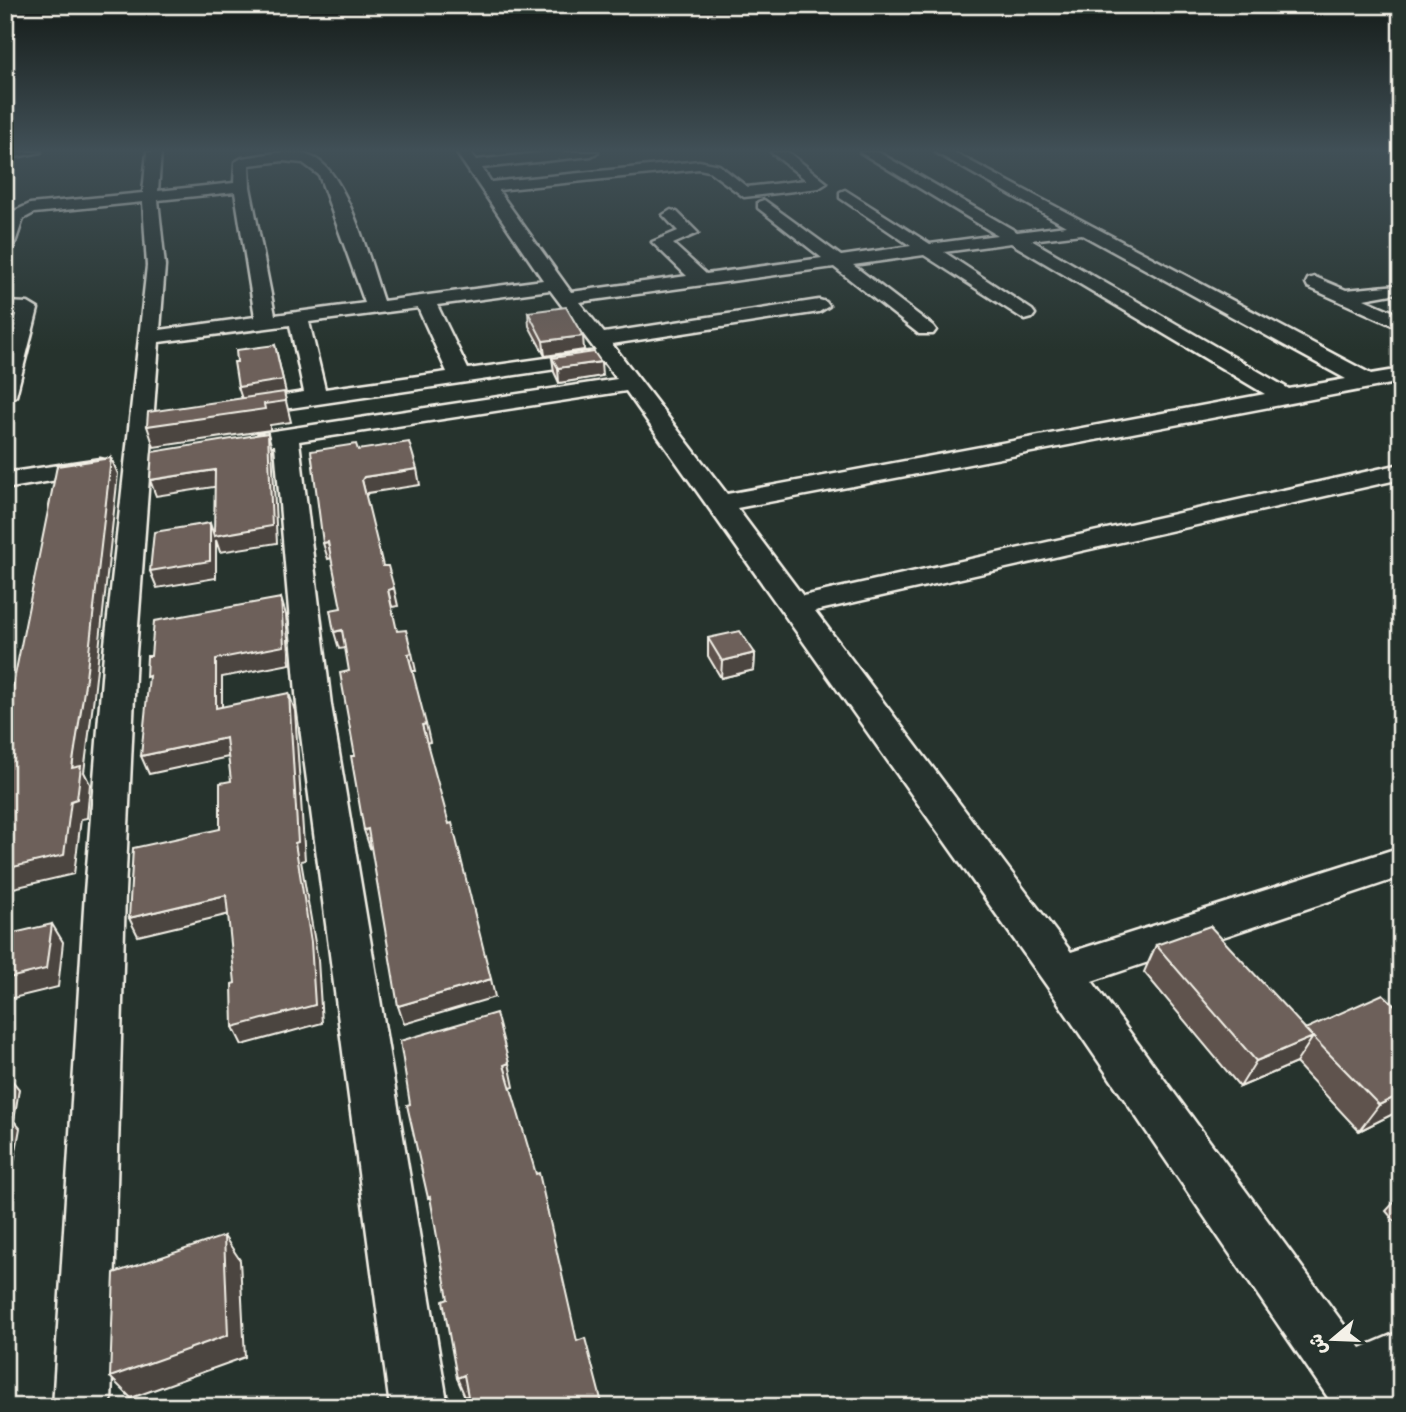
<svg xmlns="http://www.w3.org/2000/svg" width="1406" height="1412" viewBox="0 0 1406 1412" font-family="'Patrick Hand','Playpen Sans Arabic',sans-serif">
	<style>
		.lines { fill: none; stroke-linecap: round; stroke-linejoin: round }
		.minor-casing { stroke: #f4f1e8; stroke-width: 5 }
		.minor { fill: #26332d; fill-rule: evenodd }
		.wall { fill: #5e534d; stroke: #f4f1e8; stroke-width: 2 }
		.shaded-wall { fill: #4c443f; stroke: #f4f1e8; stroke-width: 2 }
		.building { fill: #6d615a; stroke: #f4f1e8; stroke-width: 2 }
	</style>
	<rect width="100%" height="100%" fill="#26332d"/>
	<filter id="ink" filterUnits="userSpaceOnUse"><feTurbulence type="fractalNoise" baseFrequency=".0143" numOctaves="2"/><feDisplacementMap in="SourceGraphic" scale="14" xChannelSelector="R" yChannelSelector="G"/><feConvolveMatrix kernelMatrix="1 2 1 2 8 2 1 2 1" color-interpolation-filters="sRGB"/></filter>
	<g filter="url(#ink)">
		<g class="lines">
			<g class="minor-casing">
				<path id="minor" d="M5,152H41L5,159Z
					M147,152H161L158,191L234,183L235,162L242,158C265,155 290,148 312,157C347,170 371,266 383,301L543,280L456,152H470L476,160L548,152H598L591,156L482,168L491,182L699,161L719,165L747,187L806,180L771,152H788L827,183L819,188L744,197L709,171L699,169L498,190L571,292L687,276L652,242L678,231L663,215L671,210L677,212L698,233L673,244L706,274L822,258L758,208V202L764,200L841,256L911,246L840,198V192L845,190L930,244L997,235L860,152H878L1017,232L1066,226L935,152H953L1371,374L1401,369V382L737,508L803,596L1401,464V479L815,611L1071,952L1401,847V877L1092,981L1361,1348L1401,1331V1388L1392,1392L1398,1407H1335L1331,1402L1047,986L626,391L299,441L331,705L448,1407H390L297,705L275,445L259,444L255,439L259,434L267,432L617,379L604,362L242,415L234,413L231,408L234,403L304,392L290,325L159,342L136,653L125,892L111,1407H53L85,892L104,653L147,266L143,202L34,213L23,219L14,246L5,251V223L10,213L30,204L143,193ZM283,161L303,163L319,175L365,303L275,315L250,187L249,165ZM235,192L255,317L160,330L165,266L158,200ZM1081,234L1346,379L1289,389L1031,240ZM1011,243L1265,394L727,494L612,344L819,312L829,306L826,302L819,300L604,333L579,302L834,267L919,334H933L936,330L933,326L853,265L924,255L1025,320L1032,318L1035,314L1032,310L944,252ZM550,290L596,351L468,369L437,305ZM418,308L447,372L325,389L309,322Z
					M1315,277L1346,290L1397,285L1399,289L1397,293L1364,299L1401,315V329L1308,287L1306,283L1308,279Z
					M5,302L28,303L38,309L16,396L5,403V355L17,314H5Z
					M100,459L109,461L112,466L109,471L5,489V473Z"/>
			</g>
			<use href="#minor" class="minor"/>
		</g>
		<path class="wall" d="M528,312L584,350L545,356L529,326Z
			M552,358L602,376L559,383L554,372Z
			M708,638L755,653L754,670L721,678L708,656Z
			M1156,945L1305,1029L1401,1011V1110L1359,1131L1296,1063L1240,1087L1144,972Z
			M1401,1195V1229L1386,1211Z"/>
		<path class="shaded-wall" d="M583,336L584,350L545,356L543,341Z
			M275,345L286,393H284L291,422L270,425V430L154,447L147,426L242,399L238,387Z
			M601,362L602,376L559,383L558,368Z
			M268,433L272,449L277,543L220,552L216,540V578L157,588L150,571L210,523L214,536Z
			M111,458L118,474L94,696L84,772L90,784L87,818L81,819L74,874L5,890V869L71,801L72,768Z
			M417,469L420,485L368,493L366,496L362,480L364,477Z
			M215,470L220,486L156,496L150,480Z
			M328,542L332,558L328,559L323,543Z
			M394,588L398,606L392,607L388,590Z
			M281,598L286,615L290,664L222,677V725L216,708V659Z
			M342,630L347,648L339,649L334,632Z
			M412,653L416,671H412L408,654Z
			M755,653L754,670L721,678L722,661Z
			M289,693L295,711L305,860L301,861L318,960L322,1023L242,1045L233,1027L295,843Z
			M426,724L430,742L426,743L422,725Z
			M226,738L233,756L149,774L141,756Z
			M368,829L374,847L370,848L364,830Z
			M226,895L234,913L138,936L129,918Z
			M52,924L63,942L58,987L5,1000V979Z
			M491,979L495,997L404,1024L398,1006Z
			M1313,1037L1296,1063L1240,1087L1256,1061Z
			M509,1063L514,1087L509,1089L504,1065Z
			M5,1072L19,1089L14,1121L20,1128L13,1168L5,1170Z
			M1401,1094V1110L1359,1131L1379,1105Z
			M224,1236L240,1260L245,1357L131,1398L110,1377Z
			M464,1375L472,1394L465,1397L457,1378Z"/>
		<path class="building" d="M566,307L583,336L543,341L528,312Z
			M275,345L283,380L238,387L234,362H237L236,350Z
			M594,352L601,362L558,368L552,358Z
			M284,392L286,401L264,404L265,409L147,426L148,412Z
			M268,433L272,526L214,536L215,470L150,480L152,452Z
			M409,442L417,469L364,477L362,480L383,566H388L394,588L388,590L397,631L406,630L412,653L408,654L426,724L422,725L449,824L452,823L491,979L398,1006L368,829L364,830L351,756H355L340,673L349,671L342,630L334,632L330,610L341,608L328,542L323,543L311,451L356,444L358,450Z
			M111,458L86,678L72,768L81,766L77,799L71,801L64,855L5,869V725L57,466Z
			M210,523V561L150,571L154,532Z
			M281,598L284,646L216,659V708L289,693L298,842L295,843L311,942L315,1005L233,1027L232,984L235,983L226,895L129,918L133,848L220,829V783L231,781L226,738L141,756L149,676L146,677L147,656H151L154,621Z
			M740,631L755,653L722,661L708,638Z
			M52,924L46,969L5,979V935Z
			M1210,926L1313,1037L1256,1061L1156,945Z
			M1383,994L1401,1011V1094L1379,1105L1305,1029Z
			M496,1013L509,1063L504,1065L536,1174L539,1173L577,1341L585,1338L603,1407H470L464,1375L457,1378L443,1301L448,1299L430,1197L428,1198L407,1105L410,1104L400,1041Z
			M224,1236L228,1335L110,1377L114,1273Z
			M223,1402V1407H210Z"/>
	</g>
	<linearGradient id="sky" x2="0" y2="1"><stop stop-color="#151c19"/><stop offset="0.43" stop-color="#415057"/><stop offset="1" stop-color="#415057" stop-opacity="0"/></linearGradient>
	<rect width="1406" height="350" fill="url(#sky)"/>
	<rect width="1406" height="1412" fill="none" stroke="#26332d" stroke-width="28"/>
	<rect x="14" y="14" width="1378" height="1384" fill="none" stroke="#f4f1e8" stroke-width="2.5" filter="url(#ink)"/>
	<g transform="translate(1333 1339) rotate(251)" stroke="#26332d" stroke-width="5" paint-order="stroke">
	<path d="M0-5L12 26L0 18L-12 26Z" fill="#f4f1e8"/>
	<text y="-10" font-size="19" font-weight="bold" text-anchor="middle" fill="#f4f1e8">ش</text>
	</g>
</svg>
